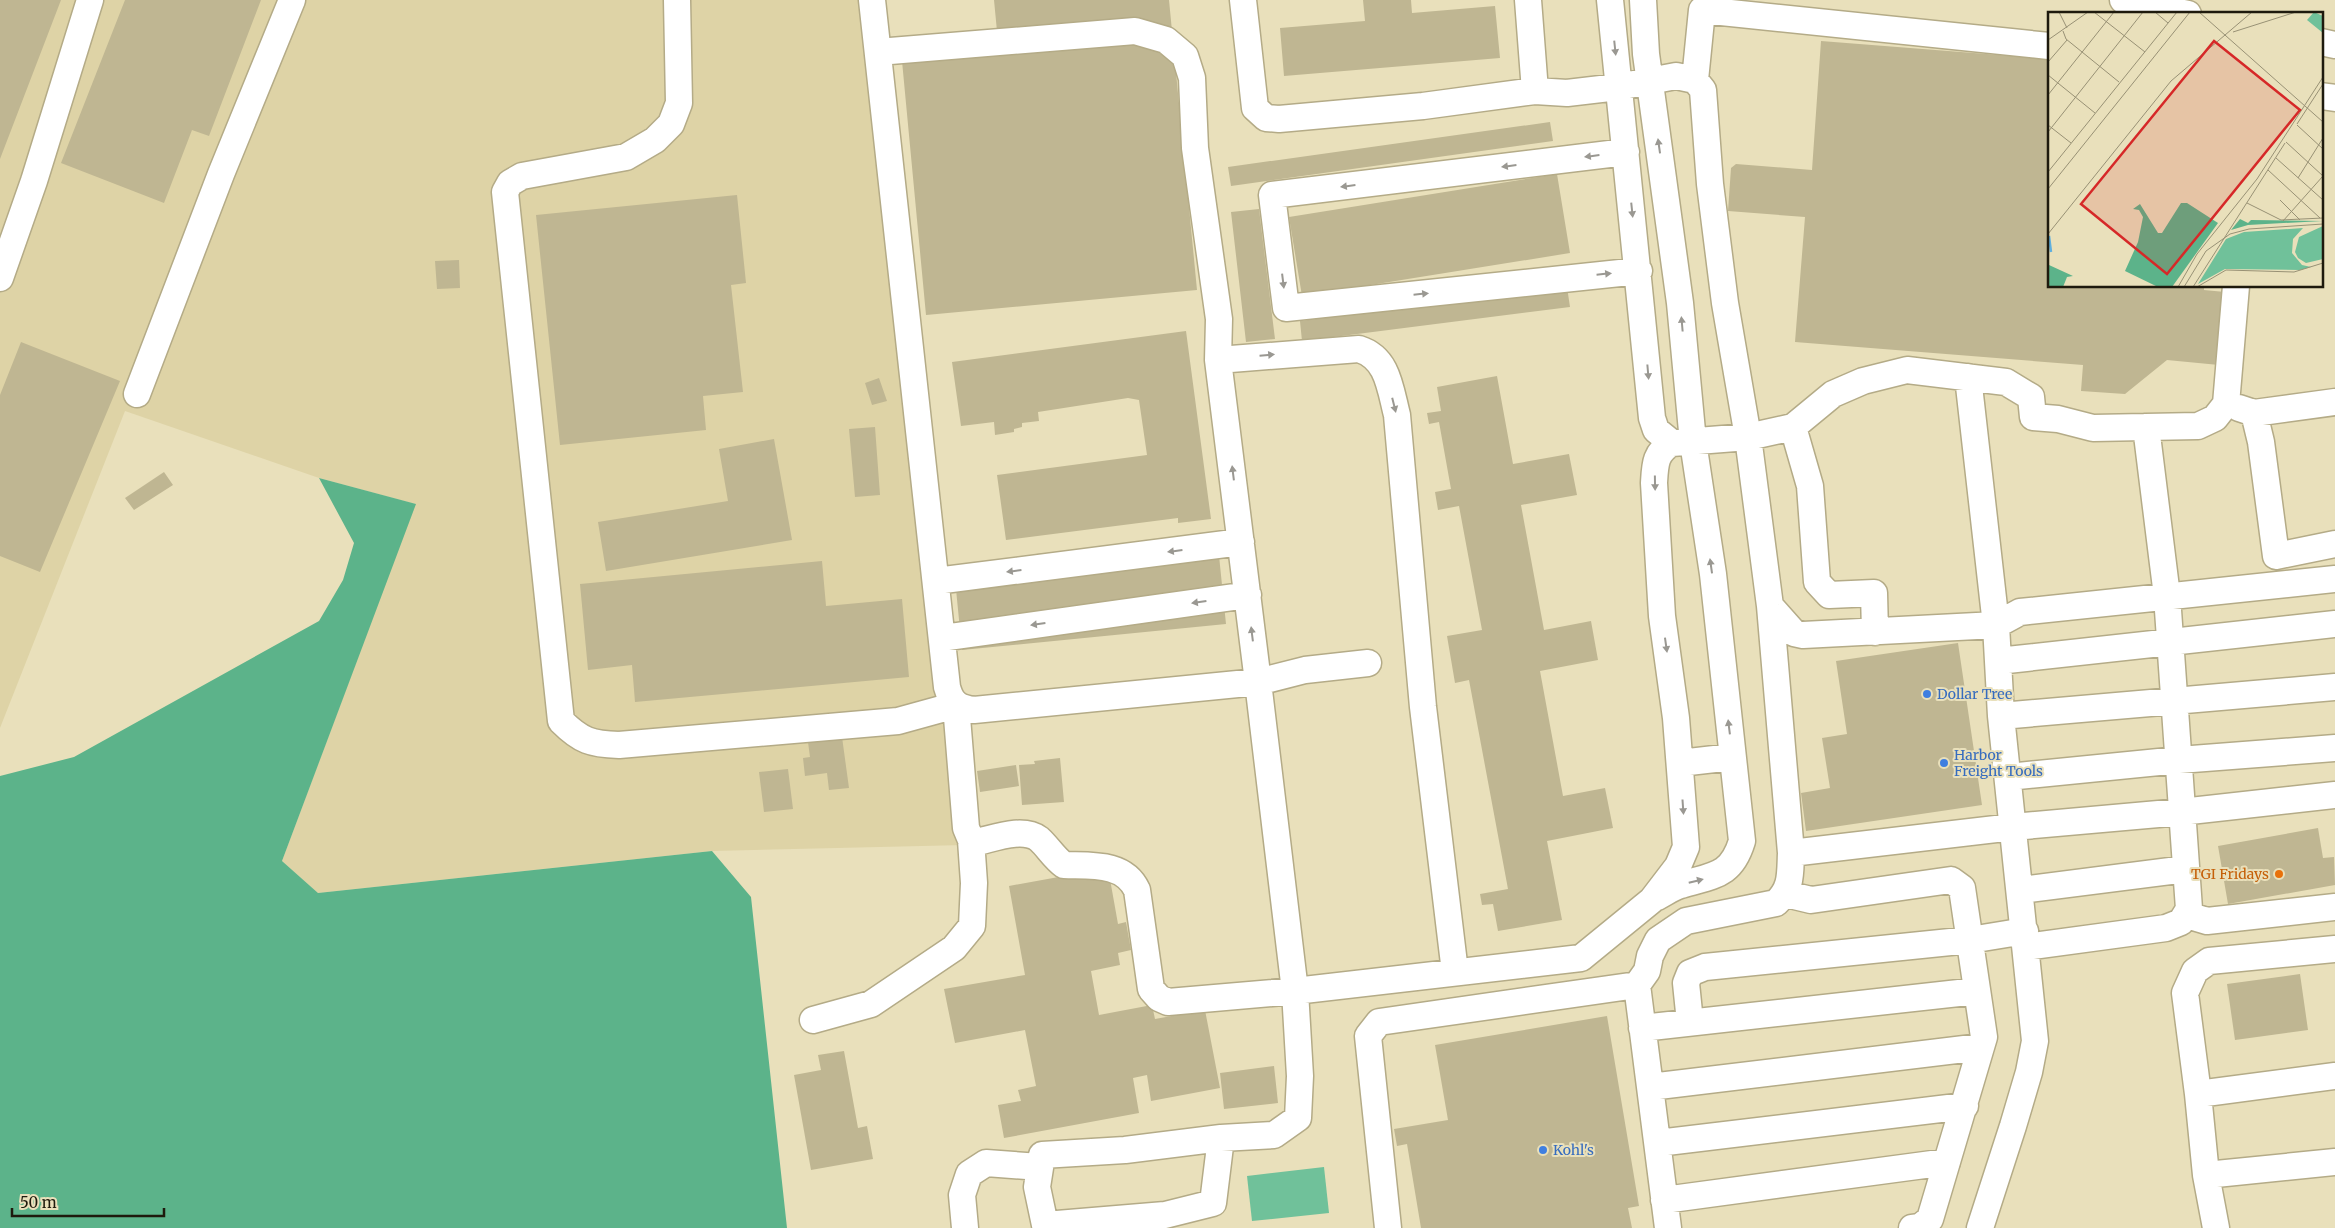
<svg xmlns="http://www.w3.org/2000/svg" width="2335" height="1228" viewBox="0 0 2335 1228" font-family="Merriweather,serif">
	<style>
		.built { fill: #ded3a6 }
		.green { fill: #70c19a }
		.forest { fill: #5cb38a }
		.building { fill: #bfb692 }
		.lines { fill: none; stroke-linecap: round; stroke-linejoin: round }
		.minor-casing { stroke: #b4ab87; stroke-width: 29 }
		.minor { stroke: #fff; stroke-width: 26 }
		.oneway { fill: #9a9892 }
		.shop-dot { fill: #3f7fe0; stroke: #e9e0bb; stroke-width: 2 }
		.food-dot { fill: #e8710a; stroke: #e9e0bb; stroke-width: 2 }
		.labels { text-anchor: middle; stroke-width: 4; stroke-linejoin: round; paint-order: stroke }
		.shop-label { font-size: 14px; fill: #366cbe; stroke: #e9e0bb; text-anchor: start }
		.food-label { font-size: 14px; fill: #c56008; stroke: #e9e0bb; text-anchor: end }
		.inset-river { fill: none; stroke: #5fafde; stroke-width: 2.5 }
		.inset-road { fill: none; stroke: #989175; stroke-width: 1 }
		.view { fill: #d62828; fill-opacity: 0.15; stroke: #d62828; stroke-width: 2.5 }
		.inset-edge { fill: none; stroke: #1e1a0d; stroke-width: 2.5 }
	</style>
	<rect width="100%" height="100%" fill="#e9e0bb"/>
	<path class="built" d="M0,0H859L932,663L947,718L965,845L712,851L318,893L282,861L415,504L319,478L125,411L0,728Z"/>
	<path class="green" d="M1324,1167L1329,1213L1252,1221L1247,1176Z"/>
	<path class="forest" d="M319,478L416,504L282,861L318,893L712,851L751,897L787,1228H0V776L74,757L319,621L343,580L354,543Z"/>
	<path class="building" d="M0,0H61L0,159Z
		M125,0H261L209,136L192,130L164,203L61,163Z
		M994,0H1169L1197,290L926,315L902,61L999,52Z
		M1363,0H1411L1412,13L1495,6L1500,58L1284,76L1280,28L1365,21Z
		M1821,41L2049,59V286H2204V290L2225,292L2219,365L2167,360L2125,394L2081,391L2083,365L1795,342L1805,217L1728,211L1731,168L1736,164L1812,170Z
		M1550,122L1553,141L1231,186L1228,167Z
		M1557,174L1570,253L1302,296L1289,217Z
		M737,195L746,283L731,285L743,392L703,396L706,430L560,445L536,215Z
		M1259,209L1275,339L1246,342L1231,212Z
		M459,260L460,288L437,289L435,261Z
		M1567,287L1570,307L1302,341L1300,321Z
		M1186,331L1211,519L1178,523V518L1006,540L997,475L1147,455L1139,400L1128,398L1038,412L1039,421L1022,423V427L1014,429V432L995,435L994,422L961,426L952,362Z
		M21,342L120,381L40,572L0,556V395Z
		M1497,376L1513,464L1569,454L1577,495L1521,505L1544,630L1591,621L1598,660L1540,671L1563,796L1605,788L1613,828L1547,841L1562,920L1498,931L1493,904L1482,905L1480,894L1508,889L1469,680L1455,683L1447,636L1482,630L1459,506L1438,510L1435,492L1451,489L1439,422L1429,424L1427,413L1441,411L1437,387Z
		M879,378L887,401L872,405L865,383Z
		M875,427L880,495L855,497L849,429Z
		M774,439L792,540L606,571L598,522L728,501L719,449Z
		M164,472L173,485L134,510L125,498Z
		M1217,536L1226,624L962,650L954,569L1037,561L1036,554Z
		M822,561L826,606L902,599L909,677L635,702L632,665L588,670L580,584Z
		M1958,643L1982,805L1806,831L1801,793L1830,788L1822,738L1847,734L1836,661Z
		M842,737L849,788L829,790L827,773L805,776L803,758L810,757L808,742Z
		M1060,758L1064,802L1022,805L1019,765L1035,764L1034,761Z
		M1016,765L1019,786L980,792L977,771Z
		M788,769L793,809L764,812L759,772Z
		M2318,828L2323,858L2334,857L2335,885L2228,904L2218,846Z
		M1108,868L1118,924L1126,922L1131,950L1118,953L1120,965L1091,971L1099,1015L1152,1005L1155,1019L1205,1010L1220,1088L1151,1101L1147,1075L1133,1078L1139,1113L1004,1138L998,1105L1021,1101L1018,1090L1036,1086L1025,1030L955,1043L944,989L1025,975L1009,886Z
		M2300,974L2308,1030L2235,1040L2227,984Z
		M1607,1016L1639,1206L1628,1208L1632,1228H1421L1407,1144L1397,1146L1394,1129L1448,1120L1435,1045Z
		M844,1051L858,1128L867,1126L873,1159L811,1170L794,1075L821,1070L818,1055Z
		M1274,1066L1278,1103L1224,1109L1220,1073Z"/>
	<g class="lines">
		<g class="minor-casing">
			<path id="minor" d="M677,0L679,103L671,124L655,140L626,157L522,176L510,183L505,192L561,721C581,741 591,744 619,745L898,721L956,705L966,828L971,840L977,842C995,838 1023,827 1039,839C1048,847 1054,858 1064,865C1091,866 1124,862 1137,890L1151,989L1159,998L1168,1002L1295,991L1300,1076L1298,1118L1274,1135L1221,1138L1125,1150L1042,1155L1037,1187L1045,1225L1165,1215L1213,1203L1221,1138
				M872,0L947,687C951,702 957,708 974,710L1258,682L1295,991L1581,958L1652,900L1678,866L1686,847L1676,718L1662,616L1654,483C1655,465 1655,452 1672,443L1748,437L1793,427L1833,394L1863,381L1907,370L2006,382L2031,397L2033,417L2058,419L2093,428L2198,426L2215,418L2226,404L2236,286
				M1243,0L1255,108L1266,118L1279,119L1423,106L1535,91L1567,93L1618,87L1676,76L1695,80L1703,90L1710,184L1725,303L1748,437L1770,606L1794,633L1803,635L1996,625L2001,716L2035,1041L2029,1072L2013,1126L1980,1228
				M1528,0L1535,91
				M1610,0L1652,418L1656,430L1672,443
				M1643,0L1646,54L1680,303L1693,442L1713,574L1742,841C1731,877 1713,875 1681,885C1673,887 1665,893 1657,897
				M2123,0L2188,14
				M2321,42L2335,45
				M878,52L1135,31L1166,40L1185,56L1192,78L1195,148L1219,319L1218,360
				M1695,80L1702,10L2049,46
				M2321,96L2335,98
				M1626,152L1272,195L1286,308L1639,271
				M0,278L34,181L90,0
				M1968,377L1996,625L2020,612L2335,579
				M137,394L221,174L292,0
				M2239,408L2254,413L2335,402
				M2254,413L2261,442L2276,556L2335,544
				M1793,427L1810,486L1817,582L1829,595L1874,593L1875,632
				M936,581L1241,542
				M1770,606L1791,853L2013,827L2181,812L2335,795
				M942,638L1248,595
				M1998,661L2335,624
				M1368,663L1305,670L1258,682L1218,360L1359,349C1388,358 1390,388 1397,415L1423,707L1455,972
				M2001,716L2335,687
				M1680,763L1732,757
				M2008,777L2179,760L2335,748
				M2021,890L2186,869
				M1786,894L1811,900L1951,880L1962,888L1984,1037L1930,1219L1920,1227L1912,1228
				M2187,915L2207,921L2335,907
				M2026,947L2166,928L2181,922L2189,909L2167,596L2146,427
				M2335,949L2209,961L2195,971L2185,993L2198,1094L2335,1076
				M1637,985L1668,1228
				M813,1020L871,1004L954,948L972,926L974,883L971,840
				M1690,1022L1686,983L1690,973L1705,967L1970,940L2025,931
				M1642,1028L1977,991
				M1650,1087L1981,1047
				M2198,1094L2206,1175L2216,1228
				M1658,1143L1965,1106
				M2206,1175L2335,1162
				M1664,1200L1947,1162
				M965,1228L962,1195L969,1174L986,1163L1040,1167
				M1388,1228L1368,1036L1379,1022L1637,985L1647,971L1650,956L1658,940L1686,921L1776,903C1792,888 1790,874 1791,853"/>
		</g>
		<use href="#minor" class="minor"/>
	</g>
	<defs><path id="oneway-solid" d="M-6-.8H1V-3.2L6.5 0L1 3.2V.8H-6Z" transform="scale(1.25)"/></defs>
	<g class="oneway">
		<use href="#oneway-solid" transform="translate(1615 48) rotate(84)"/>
		<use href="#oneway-solid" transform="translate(1659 146) rotate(-98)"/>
		<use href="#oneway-solid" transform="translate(1592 156) rotate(173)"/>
		<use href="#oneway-solid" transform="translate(1509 166) rotate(173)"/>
		<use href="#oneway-solid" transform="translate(1348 186) rotate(173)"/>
		<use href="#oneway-solid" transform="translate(1632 210) rotate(84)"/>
		<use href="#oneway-solid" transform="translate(1604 274) rotate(-6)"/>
		<use href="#oneway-solid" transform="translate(1283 281) rotate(83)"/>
		<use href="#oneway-solid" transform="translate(1421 294) rotate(-6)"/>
		<use href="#oneway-solid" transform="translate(1682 324) rotate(-95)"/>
		<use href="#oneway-solid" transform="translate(1267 355) rotate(-5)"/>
		<use href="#oneway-solid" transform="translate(1648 372) rotate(85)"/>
		<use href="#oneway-solid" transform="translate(1394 405) rotate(76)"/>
		<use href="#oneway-solid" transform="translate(1233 473) rotate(-97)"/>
		<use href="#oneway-solid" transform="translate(1655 483) rotate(89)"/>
		<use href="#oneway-solid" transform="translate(1175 551) rotate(173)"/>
		<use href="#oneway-solid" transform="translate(1711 566) rotate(-98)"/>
		<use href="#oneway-solid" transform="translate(1014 571) rotate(173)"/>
		<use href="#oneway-solid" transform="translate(1199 602) rotate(172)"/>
		<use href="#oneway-solid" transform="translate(1038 624) rotate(172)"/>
		<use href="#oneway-solid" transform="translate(1252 634) rotate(-97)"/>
		<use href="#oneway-solid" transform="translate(1666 645) rotate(82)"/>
		<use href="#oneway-solid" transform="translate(1729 727) rotate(-97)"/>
		<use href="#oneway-solid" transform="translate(1683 807) rotate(86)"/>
		<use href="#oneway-solid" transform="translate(1696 881) rotate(-14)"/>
	</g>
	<g class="shop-dot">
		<circle cx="1927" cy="694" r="5"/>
		<circle cx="1944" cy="763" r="5"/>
		<circle cx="1543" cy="1150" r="5"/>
	</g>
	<circle class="food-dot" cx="2279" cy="874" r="5"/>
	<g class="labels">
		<g class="shop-label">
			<text x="1937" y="699">Dollar Tree</text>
			<text x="1954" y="760">Harbor<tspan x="1954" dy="16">Freight Tools</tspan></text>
			<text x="1553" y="1155">Kohl's</text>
		</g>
		<g class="food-label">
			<text x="2269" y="879">TGI Fridays</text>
		</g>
	</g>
	<g transform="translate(2048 12)">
		<rect width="275" height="275" fill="#e9e0bb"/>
		<path d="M266,0L275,4V21L259,8ZM275,214V247L258,251L250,246L247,240L251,225ZM255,216L245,227L244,241L254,253L263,255L252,258L177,257L150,272L178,227L196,220Z" fill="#70c19a"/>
		<path d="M133,191H139L170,211L124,275H110L77,259L90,230L95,205L91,198L85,197L92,192L110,221H114ZM192,207L200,211L203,208L275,209L200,213L183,218ZM0,254L1,253L25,264L19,265L15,275H0Z" fill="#5cb38a"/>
		<path class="inset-river" d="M1,224L3,240"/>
		<path class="inset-road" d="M11,0L19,16M46,0L97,40M107,0L120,11M151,0L275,110M15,19L18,27L71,70M185,20L248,0M0,28L40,0M0,50L19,28M0,63L47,101M0,83L66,0M249,112L275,72M0,113L23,131M249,113L275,137M0,120L95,0M228,146L275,188M220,158L272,206M0,160L129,0M250,166L275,126M0,177L142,0M232,188L252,208M199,191L233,208L275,206M235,209L275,164L238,130M0,222L123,69L204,0M130,275L149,242L209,167L275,65M136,275L158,239L182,222L201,217L275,212M145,275L237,131M149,275L178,258L246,260L275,251"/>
		<path class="view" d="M166,29L252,98L119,262L33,192Z"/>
		<rect width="275" height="275" class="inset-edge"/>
	</g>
	<path d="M12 1208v8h152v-8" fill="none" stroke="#1e1a0d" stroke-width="2.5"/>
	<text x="20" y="1208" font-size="15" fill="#1e1a0d" stroke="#e9e0bb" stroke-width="4" paint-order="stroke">50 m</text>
</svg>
